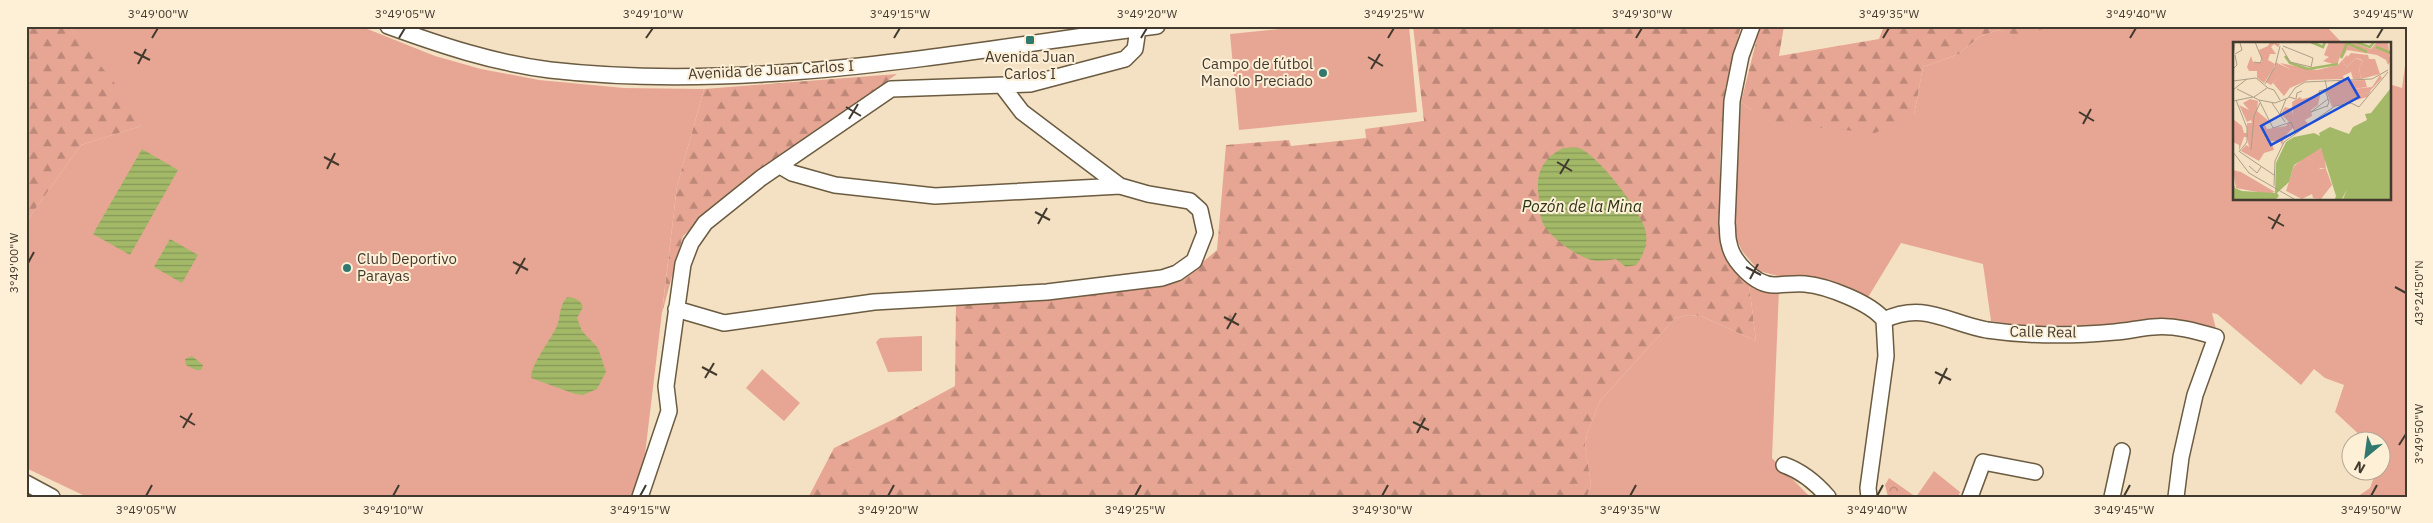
<svg xmlns="http://www.w3.org/2000/svg" width="2433" height="523" viewBox="0 0 2433 523" font-family="'IBM Plex Sans',sans-serif">
	<style>
		.green { fill: #e7a693 }
		.forest { fill: url(#forest-firs) }
		.park { fill: url(#park-crowns) }
		.water { fill: url(#water-rules) }
		.lines { fill: none; stroke-linecap: round; stroke-linejoin: round }
		.minor-casing { stroke: #6b5b41; stroke-width: 18 }
		.minor { stroke: #fff; stroke-width: 15 }
		.ticks { fill: none; stroke: #423a2e; stroke-width: 2 }
		.poi-dot { fill: #31786f; stroke: #feefd7; stroke-width: 2 }
		.labels { text-anchor: middle; stroke-width: 4; stroke-linejoin: round; paint-order: stroke }
		.poi-label { font-size: 15px; fill: #423a2e; stroke: #feefd7 }
		.street-label { font-size: 15px; fill: #423a2e; stroke: #feefd7 }
		.water-label { font-size: 16px; font-style: italic; fill: #2c3412; stroke: #feefd7 }
		.inset-river { fill: none; stroke: #a3b968; stroke-width: 2.5 }
		.inset-road { fill: none; stroke: #ad9e87; stroke-width: 1 }
		.view { fill: #1d4ed8; fill-opacity: 0.15; stroke: #1d4ed8; stroke-width: 2.5 }
		.inset-edge { fill: none; stroke: #423a2e; stroke-width: 2.5 }
		.neatline { fill: none; stroke: #423a2e; stroke-width: 2 }
		.ticks-label { font-size: 12px; text-anchor: middle; fill: #423a2e }
	</style>
	<defs>
		<pattern id="forest-firs" width="22" height="20" patternUnits="userSpaceOnUse" patternTransform="scale(1.25)"><rect width="22" height="20" fill="#e7a693"/><path d="M5 1l3.5 6h-7zM16 11l3.5 6h-7z" fill="#bd8878"/></pattern>
		<pattern id="park-crowns" width="20" height="18" patternUnits="userSpaceOnUse" patternTransform="scale(1.25)"><rect width="20" height="18" fill="#e7a693"/><path d="M2 6a3 3 0 1 1 6 0M12 15a3 3 0 1 1 6 0" fill="none" stroke="#bd8878"/></pattern>
		<pattern id="water-rules" width="6" height="5" patternUnits="userSpaceOnUse" patternTransform="scale(1.25)"><rect width="6" height="5" fill="#a3b968"/><path d="M0 2.5h6" fill="none" stroke="#869756"/></pattern>
	</defs>
	<rect width="100%" height="100%" fill="#f4e1c3"/>
	<path class="green" d="M34,26H360L435,56L481,69L539,80L624,88L704,89L677,186L644,463L634,497H87L26,468V222L81,145L141,126L71,29Z
		M1310,26H1409L1417,112L1239,130L1230,34Z
		M2050,26H2326L2343,44H2234V199H2389V84L2402,88L2407,51V497H2357L2370,488L2376,471L2380,470V440H2365L2335,412L2344,385L2325,378L2314,369L2301,385L2217,314L2212,313L2216,329L2156,320L2051,330L1991,321L1983,264L1901,243L1867,299L1759,271L1742,251L1734,233L1741,102L1751,110L1914,115L1923,67L1959,54L1979,37L1998,30L2023,36Z
		M1749,284L1779,290L1772,458L1810,497H1587L1591,484L1585,447L1587,434L1600,401L1675,318L1689,315L1701,316L1756,341Z
		M922,336V371L888,372L876,342L880,338Z
		M762,369L800,403L784,421L746,388Z
		M1934,471L1960,492L1958,497H1916Z"/>
	<path class="forest" d="M26,26L71,29L121,91L141,126L81,145L26,222Z
		M1413,26H1741L1725,89L1720,158V218L1723,248L1733,269L1749,284L1756,341L1701,316L1689,315L1675,318L1600,401L1587,434L1585,446L1591,484L1587,497L809,496L834,448L894,419L955,386L956,304L1179,282L1217,250L1226,145L1289,140L1291,146L1366,138L1365,129L1424,121Z
		M1760,26H1784L1779,56L1879,39L1884,26H2050L2023,37L1998,30L1979,37L1959,54L1923,67L1914,115L1875,133L1781,124L1751,110L1741,102Z
		M897,74L743,184L683,236L662,313L677,186L704,89Z"/>
	<path class="park" d="M1889,478L1916,497H1888L1885,485Z"/>
	<path class="water" d="M1563,148C1568,148 1575,147 1579,148C1597,154 1644,214 1646,233C1648,243 1643,257 1636,265L1626,267L1616,259C1610,260 1603,261 1597,261C1581,260 1547,236 1542,221C1539,214 1540,205 1539,198C1535,174 1542,159 1563,148Z
		M142,149L178,170L130,255L93,234Z
		M170,239L198,255L182,283L154,267Z
		M567,297C575,298 580,299 583,307L577,318L582,331L598,348L606,372L597,389L583,395L575,394L531,378C531,364 550,341 557,326C561,315 559,306 567,297Z
		M192,356L203,365L201,370H196L186,365L185,359Z"/>
	<g class="lines">
		<g class="minor-casing">
			<path id="minor" d="M388,26C440,45 494,63 550,70C753,93 957,52 1157,26
				M1752,26L1741,56L1732,101L1727,223C1728,230 1727,237 1729,243C1732,261 1755,285 1774,285C1785,285 1795,283 1805,284C1827,286 1871,303 1884,320
				M1003,87L1022,112L1120,186
				M676,309L724,323L874,302L1047,292L1162,278L1177,273L1194,261L1205,233L1200,210L1190,201L1148,194L1120,186L935,196L835,185L792,173L780,166
				M1884,320C1924,301 1948,323 1987,330C2028,336 2073,336 2115,332C2128,331 2140,328 2153,327C2175,325 2196,331 2216,337L2195,395L2181,457L2176,497
				M1784,465C1801,471 1816,483 1828,497
				M26,483L52,497
				M640,497L669,411L666,386L683,264L691,243L705,223L761,178L891,89L1030,84L1125,59L1135,49L1138,29
				M1869,497L1868,488L1886,356L1884,320
				M1970,497L1983,462L2035,472
				M2112,497L2122,451"/>
		</g>
		<use href="#minor" class="minor"/>
	</g>
	<path class="ticks" d="M152,38L158,28M399,38L405,28M646,38L653,28M894,38L900,28M1141,38L1147,28M1388,38L1394,28M1636,38L1642,28M1883,38L1889,28M2130,38L2136,28M2377,38L2383,28M134,52L150,60M1368,57L1383,66M138,64L146,49M1371,69L1380,54M846,107L861,116M2079,112L2094,121M849,119L858,104M2083,124L2091,109M324,157L339,165M1557,162L1572,171M327,169L335,153M1560,174L1569,159M1035,212L1050,220M2268,217L2284,226M1038,224L1047,208M2272,229L2280,214M513,262L528,270M28,263L34,252M1746,267L1761,275M516,274L525,258M1750,279L1758,264M2395,287L2406,293M1224,317L1239,325M1227,329L1236,313M702,367L717,375M1935,372L1951,380M705,378L714,363M1939,384L1947,368M180,416L195,425M1413,422L1429,430M183,428L192,413M1417,433L1425,418M2399,445L2406,434M146,496L152,485M393,496L399,485M640,496L646,485M888,496L894,485M1135,496L1141,485M1382,496L1388,485M1630,496L1636,485M1877,496L1883,485M2124,496L2130,485M2371,496L2377,485"/>
	<g class="poi-dot">
		<rect x="1025" y="35" width="10" height="10" rx="2.5"/>
		<circle cx="1323" cy="73" r="5"/>
		<circle cx="347" cy="268" r="5"/>
	</g>
	<g class="labels">
		<g class="poi-label">
			<text x="1030" y="62">Avenida Juan<tspan x="1030" dy="17">Carlos I</tspan></text>
			<text x="1313" y="69" text-anchor="end">Campo de fútbol<tspan x="1313" dy="17">Manolo Preciado</tspan></text>
			<text x="357" y="264" text-anchor="start">Club Deportivo<tspan x="357" dy="17">Parayas</tspan></text>
		</g>
		<g class="street-label">
			<text transform="translate(771 70) rotate(-3)" y="5">Avenida de Juan Carlos I</text>
			<text transform="translate(2043 332) rotate(1)" y="5">Calle Real</text>
		</g>
		<g class="water-label">
			<text x="1582" y="212">Pozón de la Mina</text>
		</g>
	</g>
	<g transform="translate(2233 42)">
		<rect width="158" height="158" fill="#f4e1c3"/>
		<path d="M37,0L47,2L45,5L41,2L38,5L43,12H37L35,18L42,22L40,28L43,24L42,20L57,27L51,29L38,43L33,40L39,29L31,41L24,36V29H16L14,25L18,14L20,20H29L26,8L35,4ZM96,0H118L138,7L144,0H155L157,20L155,23L153,18L144,13L114,8L109,17L107,14L105,21L100,22L90,19L96,15L91,13ZM118,11L135,13L136,17H142L147,32L128,37L126,26L130,19L127,17L123,16L114,25L110,20ZM132,38L134,45L120,47L125,54L138,49L134,55L99,65L93,48L106,39ZM17,57L25,59L24,69L37,80L31,81L34,87L53,84L56,80L48,72L52,65L58,67L60,72L57,79L61,85L52,94L49,103L47,99H38L41,108L31,111L26,119L8,109L13,103L16,105L14,95H11L6,109V103L0,100V77L9,84L11,91H14V81H19L18,78L14,80L6,63L16,68L10,61Z" fill="#e7a693"/>
		<path d="M114,13L115,16L110,20L114,25L123,16L130,19L126,26L128,37H120L118,30L110,34L111,37L75,38L57,46L51,54L40,41L51,28L57,27L47,21L84,28L105,23ZM147,33L149,36L136,50L122,55L118,53L120,47L139,45ZM87,53L85,63L78,68L79,74L72,78L75,82L63,90L56,77L60,72L59,60L67,55L69,57Z" fill="#e7a693"/>
		<path d="M72,115L83,120L87,127H93L99,143L88,157L80,156L79,152L69,157L53,149L61,124Z" fill="#e7a693"/>
		<path d="M87,106L91,109L93,127L82,125V120L72,115ZM0,128L8,130L42,150L35,152L3,146Z" fill="#e7a693"/>
		<path d="M157,47V157H110L114,147L109,157H102L103,154L88,106L61,123L56,140L44,151L46,154L43,157H0V140L2,146L9,149L42,151L43,121L53,100L61,95L81,91L87,94L86,91L97,85L116,92L120,85L134,78L132,72L138,71Z" fill="#a3b968"/>
		<path class="inset-river" d="M78,0L90,5L92,0M112,0L134,10M122,0L137,5L141,0M143,5L158,11M52,14L57,21L75,27L105,22M108,16L114,1"/>
		<path class="inset-road" d="M49,6L57,20L78,25L80,16L50,4M2,12L9,8L7,1M0,16L2,0M21,20L27,21L29,17L22,0M0,27L4,23L2,13M0,39L23,36L35,46L41,48L47,58M32,42L42,25L47,4M4,47L26,58L42,61L55,56L62,46L72,40L139,37L155,28M92,47L96,60L94,65M0,48L14,37M87,53L86,49L94,47L92,38M21,55L34,46M56,55L63,57L64,51L69,49M3,58L14,86V100L6,110M26,58L40,86L58,80L63,92M0,59L20,55M39,61L52,80M94,64L78,70L95,57M47,72L53,57M18,108L21,74L27,61M0,110L16,131L61,157M7,110L41,133M16,124L24,131L28,125M41,144L42,119L51,100L102,64L118,61L126,65L155,30"/>
		<path class="view" d="M115,36L126,55L38,103L28,84Z"/>
		<rect width="158" height="158" class="inset-edge"/>
	</g>
	<rect width="2433" height="523" fill="none" stroke="#feefd7" stroke-width="55"/>
	<g transform="translate(2366 456) rotate(209)"><circle r="24" fill="#feefd7" stroke="#b3a793"/>
	<path d="M0-4L9 19L0 12L-9 19Z" fill="#31786f"/>
	<text y="-8" font-size="14" font-weight="bold" text-anchor="middle" fill="#423a2e">N</text>
	</g>
	<rect x="28" y="28" width="2378" height="468" class="neatline"/>
	<g class="ticks-label">
		<text x="158" y="18">3°49'00"W</text>
		<text x="405" y="18">3°49'05"W</text>
		<text x="653" y="18">3°49'10"W</text>
		<text x="900" y="18">3°49'15"W</text>
		<text x="1147" y="18">3°49'20"W</text>
		<text x="1394" y="18">3°49'25"W</text>
		<text x="1642" y="18">3°49'30"W</text>
		<text x="1889" y="18">3°49'35"W</text>
		<text x="2136" y="18">3°49'40"W</text>
		<text x="2383" y="18">3°49'45"W</text>
		<text transform="translate(14 263) rotate(-90)" y="4">3°49'00"W</text>
		<text transform="translate(2419 293) rotate(-90)" y="4">43°24'50"N</text>
		<text transform="translate(2419 434) rotate(-90)" y="4">3°49'50"W</text>
		<text x="146" y="514">3°49'05"W</text>
		<text x="393" y="514">3°49'10"W</text>
		<text x="640" y="514">3°49'15"W</text>
		<text x="888" y="514">3°49'20"W</text>
		<text x="1135" y="514">3°49'25"W</text>
		<text x="1382" y="514">3°49'30"W</text>
		<text x="1630" y="514">3°49'35"W</text>
		<text x="1877" y="514">3°49'40"W</text>
		<text x="2124" y="514">3°49'45"W</text>
		<text x="2371" y="514">3°49'50"W</text>
	</g>
</svg>
